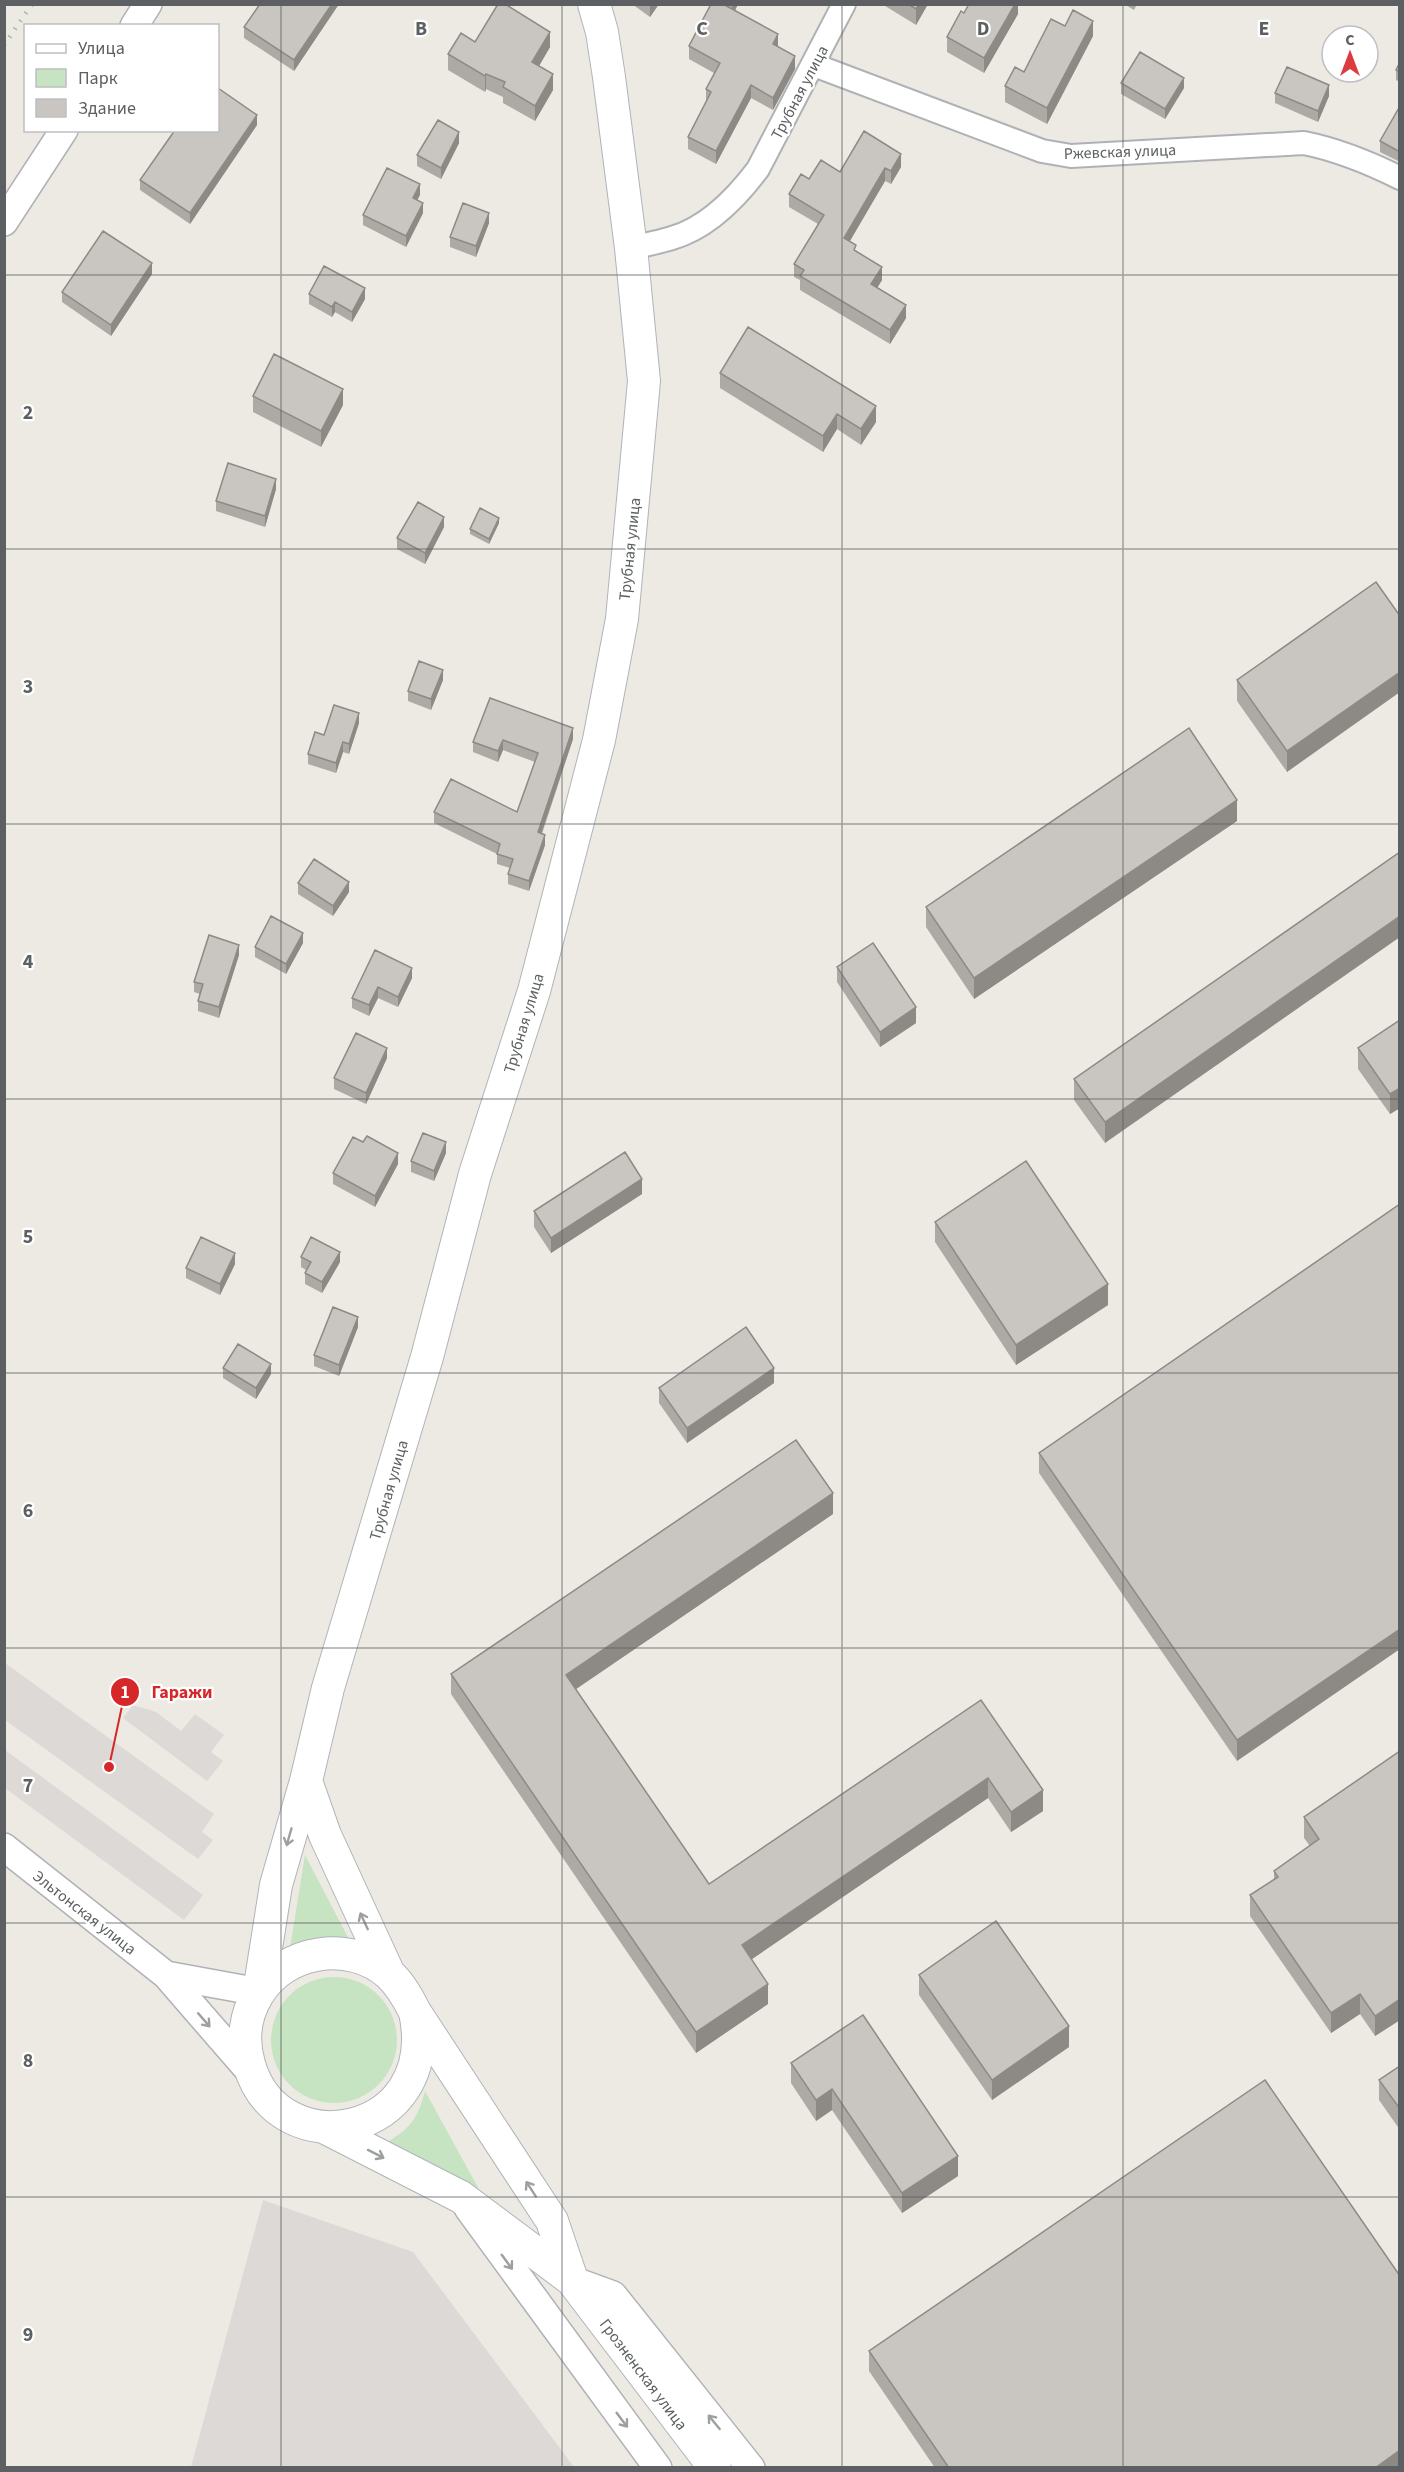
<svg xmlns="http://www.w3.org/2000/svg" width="1404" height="2472" viewBox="0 0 1404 2472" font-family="'Source Sans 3',sans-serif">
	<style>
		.industrial { fill: #dcd9d6 }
		.green { fill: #c6e3c2 }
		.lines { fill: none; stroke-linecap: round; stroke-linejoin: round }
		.minor-casing { stroke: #afb2b5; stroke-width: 26 }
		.tertiary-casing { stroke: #afb2b5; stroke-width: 30 }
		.secondary-casing { stroke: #b0b4b8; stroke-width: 34 }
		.minor { stroke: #fff; stroke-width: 22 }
		.tertiary { stroke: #fff; stroke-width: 27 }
		.secondary { stroke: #fff; stroke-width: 32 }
		.rail { stroke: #b2b3b3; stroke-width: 4.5; stroke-dasharray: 1.5 8; stroke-linecap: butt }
		.wall { fill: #ada9a5 }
		.shaded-wall { fill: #8d8a86 }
		.building { fill: #c9c5c0; stroke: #8d8a86; stroke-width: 1.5 }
		.oneway { stroke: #9da0a1 }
		.grid { fill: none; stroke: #5c6063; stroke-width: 1.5; stroke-opacity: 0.55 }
		.labels { text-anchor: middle; stroke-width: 4.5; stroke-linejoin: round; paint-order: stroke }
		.street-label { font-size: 16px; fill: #5c6063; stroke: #fff }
		.grid-label { font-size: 20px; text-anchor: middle; font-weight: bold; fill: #5c6063; stroke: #fff; stroke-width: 4.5; stroke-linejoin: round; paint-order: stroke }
		.leader { fill: none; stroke: #d62828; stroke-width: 2 }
		.callout-dot { fill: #d62828; stroke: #fff; stroke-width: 2 }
		.mark-label { font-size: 18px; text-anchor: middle; font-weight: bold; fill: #fff }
		.callout-label { font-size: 18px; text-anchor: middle; font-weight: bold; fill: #d62828; stroke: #fff; stroke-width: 4.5; stroke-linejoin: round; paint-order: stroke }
	</style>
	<rect width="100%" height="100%" fill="#edeae4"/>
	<path class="industrial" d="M5,1663L214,1814L202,1832L213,1840L198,1859L5,1720Z
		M133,1705L156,1712L181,1731L195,1714L224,1735L211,1752L223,1761L207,1781L123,1718Z
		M5,1750L203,1895L184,1920L5,1788Z
		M263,2200L413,2252L574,2467H191Z"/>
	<path class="green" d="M305,1855L352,1945L289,1954Z
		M271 2040a63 63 0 1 1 126 0a63 63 0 1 1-126 0Z
		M425,2091L481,2193L430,2162L387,2142C411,2128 418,2118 425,2091Z"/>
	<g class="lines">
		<g class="minor-casing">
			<path id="minor" d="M814,65L1042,151L1071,156L1304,143C1339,150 1368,162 1400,178
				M631,248C645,245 659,242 672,238C707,228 737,197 758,169L844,4"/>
		</g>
		<g class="tertiary-casing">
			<path id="tertiary" d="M134,26L148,4
				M4,222L64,130
				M4,1847L166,1975L251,2073
				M166,1975L259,1992
				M468,2208L658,2468
				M572,2280L613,2295L751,2468"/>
		</g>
		<g class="secondary-casing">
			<path id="secondary" d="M306,1781L325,1835L389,1974
				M259,1992L276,1885L306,1781L328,1688L427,1357L475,1174L534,991L599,740L622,619L644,381L631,248L609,77L602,32L594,4
				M415,2012C442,2138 278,2168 249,2064C242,2040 245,2015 258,1994C285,1949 351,1940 389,1974C401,1985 408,1998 415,2012L552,2221L572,2280
				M324,2127L461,2197L572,2280L715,2468"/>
		</g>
		<use href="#minor" class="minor"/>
		<use href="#tertiary" class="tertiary"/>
		<use href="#secondary" class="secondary"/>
		<path class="rail" d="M4,45L32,4"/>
	</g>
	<path class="wall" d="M339,4L294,71L244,38V27Z
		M632,4H659L650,17Z
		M710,4H738L735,11L778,47L795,69L773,110L751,98L716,164L688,149V137L706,102V89L714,73L689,59V46L711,5Z
		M882,4H928L916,25Z
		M1018,4V14L984,73L947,52V37L964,13Z
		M1124,4H1137L1134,10Z
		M1065,26L1093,36L1047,124L1005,102V86L1024,72Z
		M475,42L550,47L539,66L553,90L535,121L503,103V97L486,89L485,92L448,70V54Z
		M1400,62V82L1396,80V70Z
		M1121,83L1184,88L1165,119L1121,94Z
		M1275,93L1329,96L1318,122L1275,103Z
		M1400,106V162L1380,152V141Z
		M257,125L190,224L140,190V180Z
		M459,143L441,179L417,166V155Z
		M901,167L891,184L885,181L850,241L856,252L882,280L877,288L906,318L890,344L800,290V280L794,277V264L818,224L789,207V194L809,179L840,172Z
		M420,195L417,200L423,213L406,247L363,225V215Z
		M489,223L476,257L450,247V237Z
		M152,274L111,336L62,302V292Z
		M309,294L365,299L352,322L335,312L332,317L309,304Z
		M720,373L876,422L861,445L837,429L823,452L720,388Z
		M253,396L343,405L321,447L253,412Z
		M276,489L265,527L216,511V501Z
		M499,523L489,544L470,534V529Z
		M444,527L425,564L397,549V538Z
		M1376,582L1287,772L1237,701V680Z
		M443,680L431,710L408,701V691Z
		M490,698L573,739L542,834L545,845L529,891L508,884V874L510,868L497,864V854L434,823V812H517L535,762L503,750L498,762L473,752V742Z
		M359,723L349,754L343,752L336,773L308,764V754L324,735Z
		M1237,821L974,999L926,927V907Z
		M1400,852L1105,1143L1074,1100V1079Z
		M298,883L349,892L333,916L298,894Z
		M303,943L286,974L255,957V947Z
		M375,950L412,978L398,1007L378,998L369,1016L352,1008V998Z
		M239,955L219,1018L198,1011V1001L200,994L194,992V982Z
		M837,967L916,1023L880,1047L837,982Z
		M1400,1020V1108L1390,1114L1358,1069V1048Z
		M387,1058L366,1104L334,1089V1078Z
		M446,1153L434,1181L411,1172V1161Z
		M398,1164L375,1207L333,1184V1173Z
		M642,1194L551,1253L534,1227V1211Z
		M1400,1204L1237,1761L1039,1473V1453Z
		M935,1222L1108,1305L1016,1365L935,1242Z
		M301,1257L340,1262L322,1293L305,1284V1273L306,1270L301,1267Z
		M235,1264L220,1295L186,1278V1268Z
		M358,1327L339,1376L314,1366V1355Z
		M223,1368L271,1374L256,1399L223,1378Z
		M774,1383L687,1443L659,1403V1388Z
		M833,1514L575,1689L709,1884L981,1700L1043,1811L1011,1832L988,1798L751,1959L768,2004L696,2053L451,1694V1674Z
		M1400,1751V2020L1375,2036L1360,2014L1331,2033L1250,1916V1895L1274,1879V1871L1310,1846L1304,1838V1817Z
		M919,1975L1069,2047L992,2100L919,1995Z
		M863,2015L958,2176L902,2213L832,2110L816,2121L791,2083V2063Z
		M1400,2066V2130L1379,2100V2080Z
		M869,2351L1400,2468H935L869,2371Z"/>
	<path class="shaded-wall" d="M332,4H339L294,71V60Z
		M651,4H659L650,17V7Z
		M732,4H738L732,16Z
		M919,4H928L916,25V9Z
		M1015,4H1018V14L984,73V58Z
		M1093,21V36L1047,124V108Z
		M550,32V47L532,78V62Z
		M778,34V47L773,44Z
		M795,56V69L773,110V98Z
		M486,74V89L485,92V76Z
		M553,74V90L535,121V106Z
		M1184,78V88L1165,119V109Z
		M751,85V98L716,164V151Z
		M1329,85V96L1318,122V111Z
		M257,115V125L190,224V213Z
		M459,132V143L441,179V168Z
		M901,154V167L891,184V171Z
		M885,168V181L844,251V238Z
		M420,184V195L413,208V198Z
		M423,203V213L406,247V236Z
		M489,213V223L476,257V246Z
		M152,263V274L111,336V325Z
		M882,267V280L871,298V284Z
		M365,288V299L352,322V312Z
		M335,302V312L332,317V307Z
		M906,305V318L890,344V330Z
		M343,389V405L321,447V431Z
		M876,406V422L861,445V429Z
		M837,414V429L823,452V436Z
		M276,479V489L265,527V516Z
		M444,517V527L425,564V553Z
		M499,518V523L489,544V539Z
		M443,670V680L431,710V699Z
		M1400,672V692L1287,772V751Z
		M359,713V723L349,754V744Z
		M573,728V739L538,843V832Z
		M503,740V750L498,762V751Z
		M343,742V752L336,773V763Z
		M1237,800V821L974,999V978Z
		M545,835V845L529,891V881Z
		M349,882V892L333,916V906Z
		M1400,916V937L1105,1143V1122Z
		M303,933V943L286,974V964Z
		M239,945V955L219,1018V1007Z
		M412,968V978L398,1007V997Z
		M378,987V998L369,1016V1005Z
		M916,1007V1023L880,1047V1032Z
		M387,1048V1058L366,1104V1093Z
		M1400,1088V1108L1390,1114V1094Z
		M446,1142V1153L434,1181V1171Z
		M398,1153V1164L375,1207V1196Z
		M642,1179V1194L551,1253V1238Z
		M340,1252V1262L322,1293V1282Z
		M235,1253V1264L220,1295V1284Z
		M1108,1284V1305L1016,1365V1345Z
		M358,1317V1327L339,1376V1365Z
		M271,1364V1374L256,1399V1388Z
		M774,1368V1383L687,1443V1428Z
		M833,1493V1514L566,1696V1675Z
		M1400,1629V1649L1237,1761V1740Z
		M988,1778V1798L742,1966V1945Z
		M1043,1790V1811L1011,1832V1812Z
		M768,1984V2004L696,2053V2032Z
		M1360,1994V2014L1331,2033V2013Z
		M1400,1999V2020L1375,2036V2016Z
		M1069,2026V2047L992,2100V2080Z
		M832,2089V2110L816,2121V2100Z
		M958,2156V2176L902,2213V2193Z
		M1400,2450V2468H1375Z"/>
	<path class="building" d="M260,4H332L294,60L244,27Z
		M498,4H505L550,32L532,62L553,74L535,106L503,87L505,82L486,74L485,76L448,54L461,33L475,42Z
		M711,4H723L778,34L773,44L795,56L773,98L751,85L716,151L688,137L711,92L706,89L720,63L689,46Z
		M908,4H919L916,9Z
		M969,4H1015L984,58L947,37L961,11L964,13Z
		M1073,10L1093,21L1047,108L1005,86L1015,67L1024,72L1051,19L1065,26Z
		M1140,52L1184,78L1165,109L1121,83Z
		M1400,62V72L1396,70Z
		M1287,67L1329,85L1318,111L1275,93Z
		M218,88L257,115L190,213L140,180L175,130H218Z
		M1400,106V152L1380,141Z
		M438,120L459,132L441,168L417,155Z
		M864,131L901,154L891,171L885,168L844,238L856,245L854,250L882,267L871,284L906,305L890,330L800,276L804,270L794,264L824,215L789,194L801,174L809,179L821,160L840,172Z
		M387,168L420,184L413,198L423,203L406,236L363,215Z
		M463,203L489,213L476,246L450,237Z
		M103,231L152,263L111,325L62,292Z
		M324,266L365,288L352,312L335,302L332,307L309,294Z
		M748,327L876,406L861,429L837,414L823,436L720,373Z
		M274,354L343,389L321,431L253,396Z
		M228,463L276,479L265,516L216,501Z
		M418,502L444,517L425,553L397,538Z
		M480,508L499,518L489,539L470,529Z
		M1376,582L1400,616V672L1287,751L1237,680Z
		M419,661L443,670L431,699L408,691Z
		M490,698L573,728L538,832L545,835L529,881L508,874L513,859L497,854L500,844L434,812L451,779L517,812L538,753L503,740L498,751L473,742Z
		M334,705L359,713L349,744L343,742L336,763L308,754L315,732L324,735Z
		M1189,728L1237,800L974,978L926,907Z
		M1400,852V916L1105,1122L1074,1079Z
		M314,859L349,882L333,906L298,883Z
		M271,916L303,933L286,964L255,947Z
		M209,935L239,945L219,1007L198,1001L203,984L194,982Z
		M873,943L916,1007L880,1032L837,967Z
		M375,950L412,968L398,997L378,987L369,1005L352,998Z
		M1400,1020V1088L1390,1094L1358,1048Z
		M356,1033L387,1048L366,1093L334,1078Z
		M423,1133L446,1142L434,1171L411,1161Z
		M367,1136L398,1153L375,1196L333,1173L353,1137L363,1142Z
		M625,1152L642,1179L551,1238L534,1211Z
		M1026,1161L1108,1284L1016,1345L935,1222Z
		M1400,1204V1629L1237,1740L1039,1453Z
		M201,1237L235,1253L220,1284L186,1268Z
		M311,1237L340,1252L322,1282L305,1273L311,1262L301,1257Z
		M333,1307L358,1317L339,1365L314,1355Z
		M746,1327L774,1368L687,1428L659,1388Z
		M238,1344L271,1364L256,1388L223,1368Z
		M796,1440L833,1493L566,1675L709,1884L981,1700L1043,1790L1011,1812L988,1778L742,1945L768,1984L696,2032L451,1674Z
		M1400,1751V1999L1375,2016L1360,1994L1331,2013L1250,1895L1278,1877L1274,1871L1319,1839L1304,1817Z
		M996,1921L1069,2026L992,2080L919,1975Z
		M863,2015L958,2156L902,2193L832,2089L816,2100L791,2063Z
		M1400,2066V2109L1379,2080Z
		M1265,2080L1400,2276V2450L1375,2468H949L869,2351Z"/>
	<defs><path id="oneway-shaft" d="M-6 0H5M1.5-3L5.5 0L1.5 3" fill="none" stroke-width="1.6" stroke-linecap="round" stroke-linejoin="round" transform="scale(1.5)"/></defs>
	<g class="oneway">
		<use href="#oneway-shaft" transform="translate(289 1837) rotate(106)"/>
		<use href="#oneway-shaft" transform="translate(364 1921) rotate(-115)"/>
		<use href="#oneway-shaft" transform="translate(204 2020) rotate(49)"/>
		<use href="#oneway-shaft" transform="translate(376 2154) rotate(27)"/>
		<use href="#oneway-shaft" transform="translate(531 2189) rotate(-123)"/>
		<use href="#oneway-shaft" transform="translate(507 2262) rotate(54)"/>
		<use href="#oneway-shaft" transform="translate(622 2420) rotate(53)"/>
		<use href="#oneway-shaft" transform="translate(714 2422) rotate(-129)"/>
	</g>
	<path class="grid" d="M281,4V2468M562,4V2468M842,4V2468M1123,4V2468M4,275H1400M4,549H1400M4,824H1400M4,1099H1400M4,1373H1400M4,1648H1400M4,1923H1400M4,2197H1400"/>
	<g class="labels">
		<g class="street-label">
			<text transform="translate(799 92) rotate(-62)" y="6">Трубная улица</text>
			<text transform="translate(1120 151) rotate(-2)" y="6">Ржевская улица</text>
			<text transform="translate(629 549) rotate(-84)" y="6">Трубная улица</text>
			<text transform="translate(523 1023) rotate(-73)" y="6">Трубная улица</text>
			<text transform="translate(388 1490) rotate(-74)" y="6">Трубная улица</text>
			<text transform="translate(85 1912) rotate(38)" y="6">Эльтонская улица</text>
			<text transform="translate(644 2374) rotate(53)" y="6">Грозненская улица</text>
		</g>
	</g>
	<g class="grid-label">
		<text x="421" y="35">B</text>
		<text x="702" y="35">C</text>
		<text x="983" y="35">D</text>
		<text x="1264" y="35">E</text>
		<text x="28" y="419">2</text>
		<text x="28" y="693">3</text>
		<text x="28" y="968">4</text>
		<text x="28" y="1243">5</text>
		<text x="28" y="1517">6</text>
		<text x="28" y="1792">7</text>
		<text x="28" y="2067">8</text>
		<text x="28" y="2341">9</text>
	</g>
	<path class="leader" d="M109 1767L125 1692"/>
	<g class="callout-dot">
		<circle cx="109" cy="1767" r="6"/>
		<circle cx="125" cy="1692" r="15"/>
	</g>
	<g class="mark-label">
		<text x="125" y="1698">1</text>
	</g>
	<g class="callout-label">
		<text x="182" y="1698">Гаражи</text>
	</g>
	<rect width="1404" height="2472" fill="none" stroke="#5c6063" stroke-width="12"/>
	<rect x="24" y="24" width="195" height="108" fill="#ffffff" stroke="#bebfc1" stroke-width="1.5"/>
	<rect x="36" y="44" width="30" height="9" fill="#ffffff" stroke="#bebfc1" stroke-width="1.5"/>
	<text x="78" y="54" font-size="18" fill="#5c6063">Улица</text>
	<rect x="36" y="69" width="30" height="18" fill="#c6e3c2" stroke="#bebfc1" stroke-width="1.5"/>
	<text x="78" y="84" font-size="18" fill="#5c6063">Парк</text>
	<rect x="36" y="99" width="30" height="18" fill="#c9c5c0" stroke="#bebfc1" stroke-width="1.5"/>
	<text x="78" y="114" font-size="18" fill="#5c6063">Здание</text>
	<g transform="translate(1350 54)"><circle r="28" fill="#ffffff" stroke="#bebfc1" stroke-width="1.5"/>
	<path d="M0-4.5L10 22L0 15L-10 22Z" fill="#dc3b40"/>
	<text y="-9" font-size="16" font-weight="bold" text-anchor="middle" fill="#5c6063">С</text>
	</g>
</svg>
